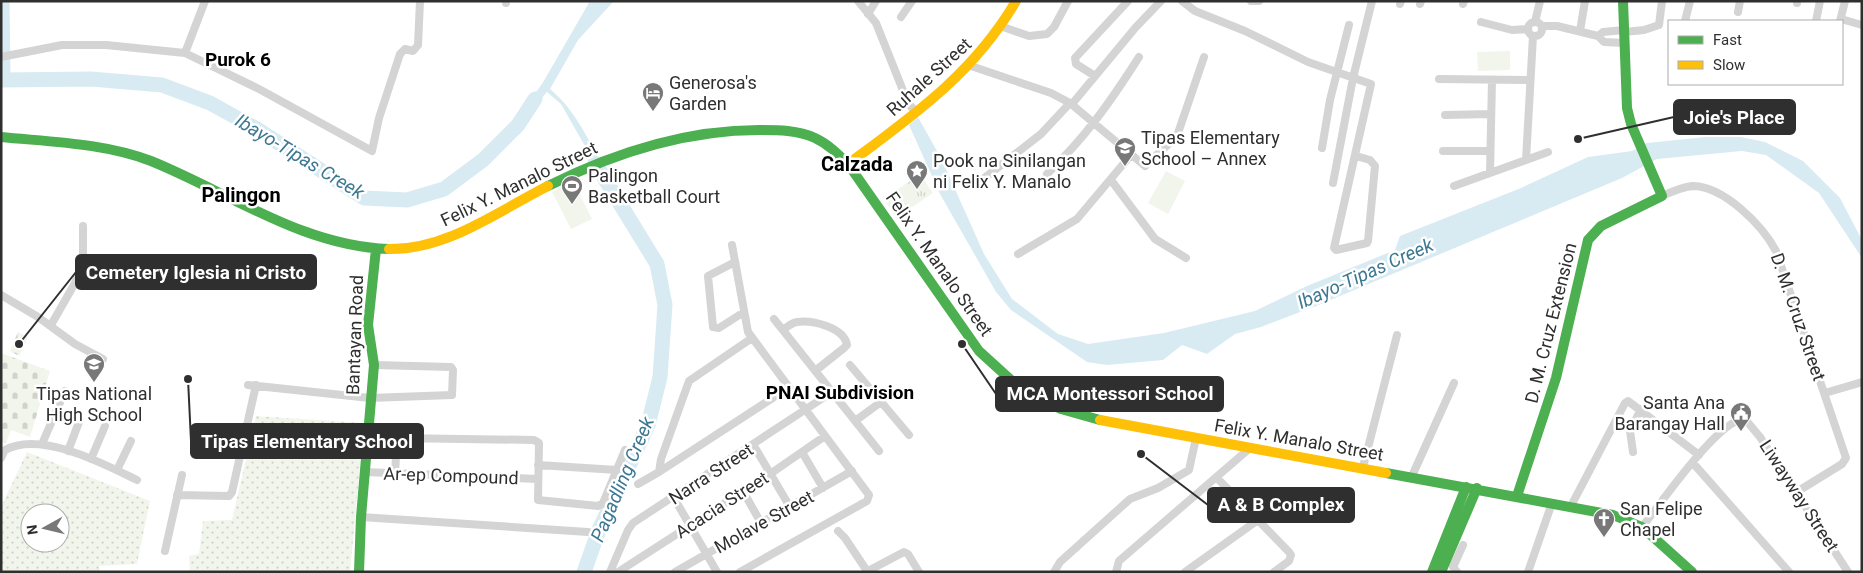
<svg xmlns="http://www.w3.org/2000/svg" width="1863" height="573" viewBox="0 0 1863 573" font-family="Roboto,sans-serif">
	<style>
		.grass { fill: url(#grass-dots); fill-rule: evenodd }
		.cemetery { fill: url(#cemetery-stones) }
		.park { fill: url(#park-tufts) }
		.garden { fill: #f2f5ec }
		.water { fill: #d9ebf2 }
		.lines { fill: none; stroke-linecap: round; stroke-linejoin: round }
		.river { stroke: #d9ebf2; stroke-width: 15 }
		.street { stroke: #d4d4d4; stroke-width: 8 }
		.fast { stroke: #4caf50; stroke-width: 10 }
		.slow { stroke: #ffc107; stroke-width: 10 }
		.labels { text-anchor: middle; stroke-width: 5; stroke-linejoin: round; paint-order: stroke }
		.street-label { font-size: 18px; fill: #2f2f2f; stroke: #fff }
		.poi-label { font-size: 18px; fill: #2f2f2f; stroke: #fff; text-anchor: start }
		.neighbourhood-label { font-size: 19px; font-weight: bold; fill: #000; stroke: #fff }
		.water-label { font-size: 19px; font-style: italic; fill: #3c7892; stroke: #fff }
		.quarter-label { font-size: 20px; font-weight: bold; fill: #000; stroke: #fff }
		.leader { fill: none; stroke: #2f2f2f; stroke-width: 2 }
		.callout-dot { fill: #2f2f2f; stroke: #fff; stroke-width: 2 }
		.callout { fill: #2f2f2f; stroke: #2f2f2f; stroke-width: 2 }
		.callout-label { font-size: 19px; text-anchor: middle; font-weight: bold; fill: #fff }
	</style>
	<defs>
		<pattern id="grass-dots" width="8" height="8" patternUnits="userSpaceOnUse" patternTransform="scale(1.25)"><rect width="8" height="8" fill="#f2f5ec"/><path d="M2 2h.1M6 6h.1" fill="none" stroke="#d0d2cb" stroke-width="1.8" stroke-linecap="round"/></pattern>
		<pattern id="cemetery-stones" width="16" height="16" patternUnits="userSpaceOnUse" patternTransform="scale(1.25)"><rect width="16" height="16" fill="#f2f5ec"/><path d="M2 7V4a2 2 0 0 1 4 0v3zM10 15v-3a2 2 0 0 1 4 0v3z" fill="#d0d2cb"/></pattern>
		<pattern id="park-tufts" width="24" height="20" patternUnits="userSpaceOnUse" patternTransform="scale(1.25)"><rect width="24" height="20" fill="#f2f5ec"/><path d="M3 7l-1-3M5 7V3M7 7l1-3M15 17l-1-3M17 17v-4M19 17l1-3" fill="none" stroke="#d0d2cb"/></pattern>
	</defs>
	<rect width="100%" height="100%" fill="#fff"/>
	<path class="grass" d="M256,416L364,423L350,572H190L189,556L199,554L203,521L232,520Z
		M27,452L150,501L137,564L99,566L100,572H1V507ZM30,513H60V543H30Z"/>
	<path class="cemetery" d="M18,332L28,337L19,356L10,351Z
		M1,353L50,371L30,437L11,430L6,443L1,442Z"/>
	<path class="park" d="M920,174L933,193L896,218L884,199Z"/>
	<path class="garden" d="M1510,51V70L1478,71L1477,52Z
		M1166,171L1185,181L1168,214L1148,203Z
		M573,181L592,219L571,229L552,192Z"/>
	<path class="water" d="M590,1H614L578,40L550,89C573,108 585,133 599,159L594,162L561,104L547,92L525,118L520,113L542,84Z
		M918,117L942,160L984,254L1012,299L1058,334L1088,344L1164,333L1255,311L1307,286L1395,250L1400,236L1521,188L1588,157L1632,151L1647,143L1706,137H1741L1765,142L1803,161L1840,198L1862,240V258L1819,193L1766,155L1742,151L1657,159L1622,178L1316,306L1261,327L1235,334L1207,354L1182,345L1163,360L1107,365L1087,362L1011,310L996,292L940,194L909,125Z"/>
	<g class="lines">
		<path class="river" d="M2,1L3,79
			M1,80L91,79L162,85L210,103L257,129L364,198L407,200L444,189L483,160L518,125L535,99
			M584,572L599,530L648,425L660,377L665,305L657,264L595,163"/>
		<path class="street" d="M506,1V3
			M858,1L876,23L908,103L916,112
			M1182,1L1195,11L1245,31L1308,62L1371,84L1334,248L1336,250L1367,243L1368,241L1375,166L1370,160L1356,156
			M1251,1H1259
			M1797,3V1
			M1400,4L1401,1
			M1420,4L1421,1
			M1463,4L1464,1
			M1738,12L1740,1
			M868,14L876,1
			M901,17L912,1
			M1841,19L1862,25
			M1685,21L1690,1
			M1816,21L1820,1
			M1840,21L1845,1
			M1528 29a7 7 0 1 1 14 0a7 7 0 1 1-14 0Z
			M1481,22L1512,30L1528,29
			M1535,22L1540,1
			M1542,26H1557L1598,36L1604,42L1624,43
			M1003,27L1029,36L1047,34L1054,27L1068,1
			M1580,31L1585,1
			M1624,32L1644,30L1659,25L1662,1
			M1598,36L1603,32L1624,30
			M185,53L205,1
			M1,57L62,45H106L185,53L259,89L372,151L379,118L400,54L405,49L413,51L418,45L420,1
			M971,66L1051,93L1070,103L1145,166L1177,136L1204,57
			M1095,76L1076,64L1075,58L1128,1
			M1439,79L1530,80
			M1072,104L1136,27L1161,1
			M1445,115L1491,114
			M1322,148L1330,100L1349,25
			M1443,151H1490
			M1526,160L1533,36
			M1490,173L1492,80
			M1047,174C1085,138 1111,101 1139,57
			M1111,180L1155,239L1186,258
			M978,183L1041,134L1070,103
			M1333,183L1353,78L1372,1
			M1454,186L1548,152
			M1662,196C1671,192 1682,187 1692,186C1724,186 1762,225 1776,251L1846,458L1842,464L1795,493
			M732,245L748,332L869,495L867,501L740,572
			M1018,254L1077,219L1130,156
			M735,262L708,276L713,327L719,328L744,312
			M1,295L38,317L75,344L103,359
			M774,319L879,451
			M51,325L75,283L83,261V226
			M783,330C787,327 791,323 797,322C812,320 844,327 847,345L844,348L815,371
			M850,365L909,435
			M248,385L370,398L452,395L453,370L451,367L374,365
			M1825,393L1862,382
			M855,421L881,402
			M42,444L65,391
			M754,446L790,507
			M68,451L79,422
			M802,452L823,488
			M1633,452L1630,431L1641,409
			M1,458L5,450C40,430 104,464 137,480
			M91,459L105,426
			M1693,463L1789,572
			M538,465L617,470
			M1363,467L1397,335
			M117,470L131,441
			M364,472L538,479
			M659,472L788,388
			M395,474L397,438L534,440L539,443L538,500L598,506L603,503L625,450
			M1412,476L1454,383
			M1217,478L1289,552L1291,555L1289,561L1274,572
			M638,484L659,472L661,459L689,381L752,338
			M743,491L761,523
			M177,495L229,496L232,492L256,385
			M674,498L717,572
			M1571,506L1625,403L1628,401L1699,455
			M361,517L588,532
			M1642,527C1660,505 1719,418 1745,419L1760,437L1848,572
			M838,531L845,538L867,571
			M165,551L182,475
			M610,572L628,530L633,523L832,392
			M618,572L770,474L825,436
			M675,572L852,471
			M866,572L904,552L908,554L919,572
			M1054,572L1060,562L1130,499L1158,488L1189,470L1196,438
			M1116,572L1119,561L1250,448
			M1185,572L1258,520
			M1457,572L1453,567L1463,545
			M1528,572L1552,503"/>
		<path class="fast" d="M1,137C51,142 104,143 151,161C230,193 302,246 389,249
			M548,186C614,153 685,130 759,130C778,130 798,130 815,138C828,144 838,154 848,164L979,351L1012,381L1031,393L1061,409L1100,420
			M1386,473L1613,515L1642,527L1692,572
			M1517,496L1556,378L1588,240L1601,226L1662,196L1631,124L1627,108L1623,1
			M359,572L361,517L374,365L368,325L376,249
			M1432,572L1466,487
			M1441,572L1477,488"/>
		<path class="slow" d="M848,164C914,115 974,73 1016,1
			M389,249C447,250 498,211 548,186
			M1100,420L1386,473"/>
	</g>
	<defs>
		<g id="hotel-pin" transform="scale(1.125)"><path d="M0 17L-7.5 6A9.5 9.5 0 1 1 7.5 6Z" fill="#787878" stroke="#fff"/><path d="M-6-4.5h1.5V1H6V5H4.5V3h-9V5H-6ZM-4 0a1.8 1.8 0 1 1 3.6 0ZM.5 0V-2.5h3Q6-2.5 6 0Z" fill="#fff"/></g>
		<g id="school-pin" transform="scale(1.125)"><path d="M0 17L-7.5 6A9.5 9.5 0 1 1 7.5 6Z" fill="#787878" stroke="#fff"/><path d="M0-5L7-2L0 1L-7-2ZM-4 1L0 2.5L4 1V4Q0 6-4 4Z" fill="#fff"/></g>
		<g id="sight-pin" transform="scale(1.125)"><path d="M0 17L-7.5 6A9.5 9.5 0 1 1 7.5 6Z" fill="#787878" stroke="#fff"/><path d="M0-6L1.8-2.2L6-1.7L2.9 1.2L3.7 5.4L0 3.3L-3.7 5.4L-2.9 1.2L-6-1.7L-1.8-2.2Z" fill="#fff"/></g>
		<g id="stadium-pin" transform="scale(1.125)"><path d="M0 17L-7.5 6A9.5 9.5 0 1 1 7.5 6Z" fill="#787878" stroke="#fff"/><path d="M0-5a6.5 5 0 1 0 0 10a6.5 5 0 1 0 0-10ZM-3.5-1.8h7v3.6h-7Z" fill="#fff"/></g>
		<g id="civic-pin" transform="scale(1.125)"><path d="M0 17L-7.5 6A9.5 9.5 0 1 1 7.5 6Z" fill="#787878" stroke="#fff"/><path d="M-.6-6.5H3V-4.5H.6V-3L4-1V1h2V6H-6V1h2V-1L-.6-3ZM-1.2 2.5V6h2.4V2.5Z" fill="#fff"/></g>
		<g id="church-pin" transform="scale(1.125)"><path d="M0 17L-7.5 6A9.5 9.5 0 1 1 7.5 6Z" fill="#787878" stroke="#fff"/><path d="M-1.2-6h2.4v3.5h3.3v2.4h-3.3V6h-2.4V-.1h-3.3v-2.4h3.3Z" fill="#fff"/></g>
	</defs>
	<g fill-rule="evenodd">
		<use href="#hotel-pin" x="653" y="93"/>
		<use href="#school-pin" x="1125" y="148"/>
		<use href="#sight-pin" x="917" y="171"/>
		<use href="#stadium-pin" x="572" y="186"/>
		<use href="#school-pin" x="94" y="364"/>
		<use href="#civic-pin" x="1741" y="413"/>
		<use href="#church-pin" x="1604" y="519"/>
	</g>
	<g class="labels">
		<g class="street-label">
			<text transform="translate(929 77) rotate(-42)" y="6">Ruhale Street</text>
			<text transform="translate(519 184) rotate(-26)" y="6">Felix Y. Manalo Street</text>
			<text transform="translate(939 264) rotate(55)" y="6">Felix Y. Manalo Street</text>
			<text transform="translate(1798 317) rotate(71)" y="6">D. M. Cruz Street</text>
			<text transform="translate(1551 323) rotate(-76)" y="6">D. M. Cruz Extension</text>
			<text transform="translate(355 335) rotate(-88)" y="6">Bantayan Road</text>
			<text transform="translate(1299 440) rotate(10)" y="6">Felix Y. Manalo Street</text>
			<text transform="translate(711 474) rotate(-33)" y="6">Narra Street</text>
			<text transform="translate(451 476) rotate(2)" y="6">Ar-ep Compound</text>
			<text transform="translate(1799 496) rotate(57)" y="6">Liwayway Street</text>
			<text transform="translate(722 505) rotate(-33)" y="6">Acacia Street</text>
			<text transform="translate(764 522) rotate(-29)" y="6">Molave Street</text>
		</g>
		<g class="poi-label">
			<text x="669" y="89">Generosa's<tspan x="669" dy="21">Garden</tspan></text>
			<text x="1141" y="144">Tipas Elementary<tspan x="1141" dy="21">School – Annex</tspan></text>
			<text x="933" y="167">Pook na Sinilangan<tspan x="933" dy="21">ni Felix Y. Manalo</tspan></text>
			<text x="588" y="182">Palingon<tspan x="588" dy="21">Basketball Court</tspan></text>
			<text x="94" y="400" text-anchor="middle">Tipas National<tspan x="94" dy="21">High School</tspan></text>
			<text x="1725" y="409" text-anchor="end">Santa Ana<tspan x="1725" dy="21">Barangay Hall</tspan></text>
			<text x="1620" y="515">San Felipe<tspan x="1620" dy="21">Chapel</tspan></text>
		</g>
		<g class="neighbourhood-label">
			<text x="238" y="66">Purok 6</text>
			<text x="840" y="399">PNAI Subdivision</text>
		</g>
		<g class="water-label">
			<text transform="translate(300 156) rotate(31)" y="7">Ibayo-Tipas Creek</text>
			<text transform="translate(1365 273) rotate(-24)" y="7">Ibayo-Tipas Creek</text>
			<text transform="translate(622 479) rotate(-67)" y="7">Pagadling Creek</text>
		</g>
		<g class="quarter-label">
			<text x="857" y="171">Calzada</text>
			<text x="241" y="202">Palingon</text>
		</g>
	</g>
	<path class="leader" d="M1578 139L1674 117M19 344L76 272M962 344L996 394M188 379L191 441M1141 454L1208 505"/>
	<g class="callout-dot">
		<circle cx="1578" cy="139" r="5"/>
		<circle cx="19" cy="344" r="5"/>
		<circle cx="962" cy="344" r="5"/>
		<circle cx="188" cy="379" r="5"/>
		<circle cx="1141" cy="454" r="5"/>
	</g>
	<g class="callout">
		<rect x="1674" y="100" width="121" height="34" rx="5"/>
		<rect x="76" y="255" width="240" height="34" rx="5"/>
		<rect x="996" y="377" width="227" height="34" rx="5"/>
		<rect x="191" y="424" width="232" height="34" rx="5"/>
		<rect x="1208" y="488" width="146" height="34" rx="5"/>
	</g>
	<g class="callout-label">
		<text x="1734" y="124">Joie's Place</text>
		<text x="196" y="279">Cemetery Iglesia ni Cristo</text>
		<text x="1110" y="400">MCA Montessori School</text>
		<text x="307" y="448">Tipas Elementary School</text>
		<text x="1281" y="511">A &amp; B Complex</text>
	</g>
	<rect width="1863" height="573" fill="none" stroke="#2f2f2f" stroke-width="5"/>
	<rect x="1668" y="20" width="175" height="65" fill="#ffffff" stroke="#acacac"/>
	<rect x="1678" y="36" width="25" height="8" fill="#4caf50" stroke="#acacac"/>
	<text x="1713" y="45" font-size="15" fill="#2f2f2f">Fast</text>
	<rect x="1678" y="61" width="25" height="8" fill="#ffc107" stroke="#acacac"/>
	<text x="1713" y="70" font-size="15" fill="#2f2f2f">Slow</text>
	<g transform="translate(45 528) rotate(262)"><circle r="24" fill="#ffffff" stroke="#acacac"/>
	<path d="M0-4L9 19L0 12L-9 19Z" fill="#787878"/>
	<text y="-8" font-size="14" font-weight="bold" text-anchor="middle" fill="#2f2f2f">N</text>
	</g>
</svg>
